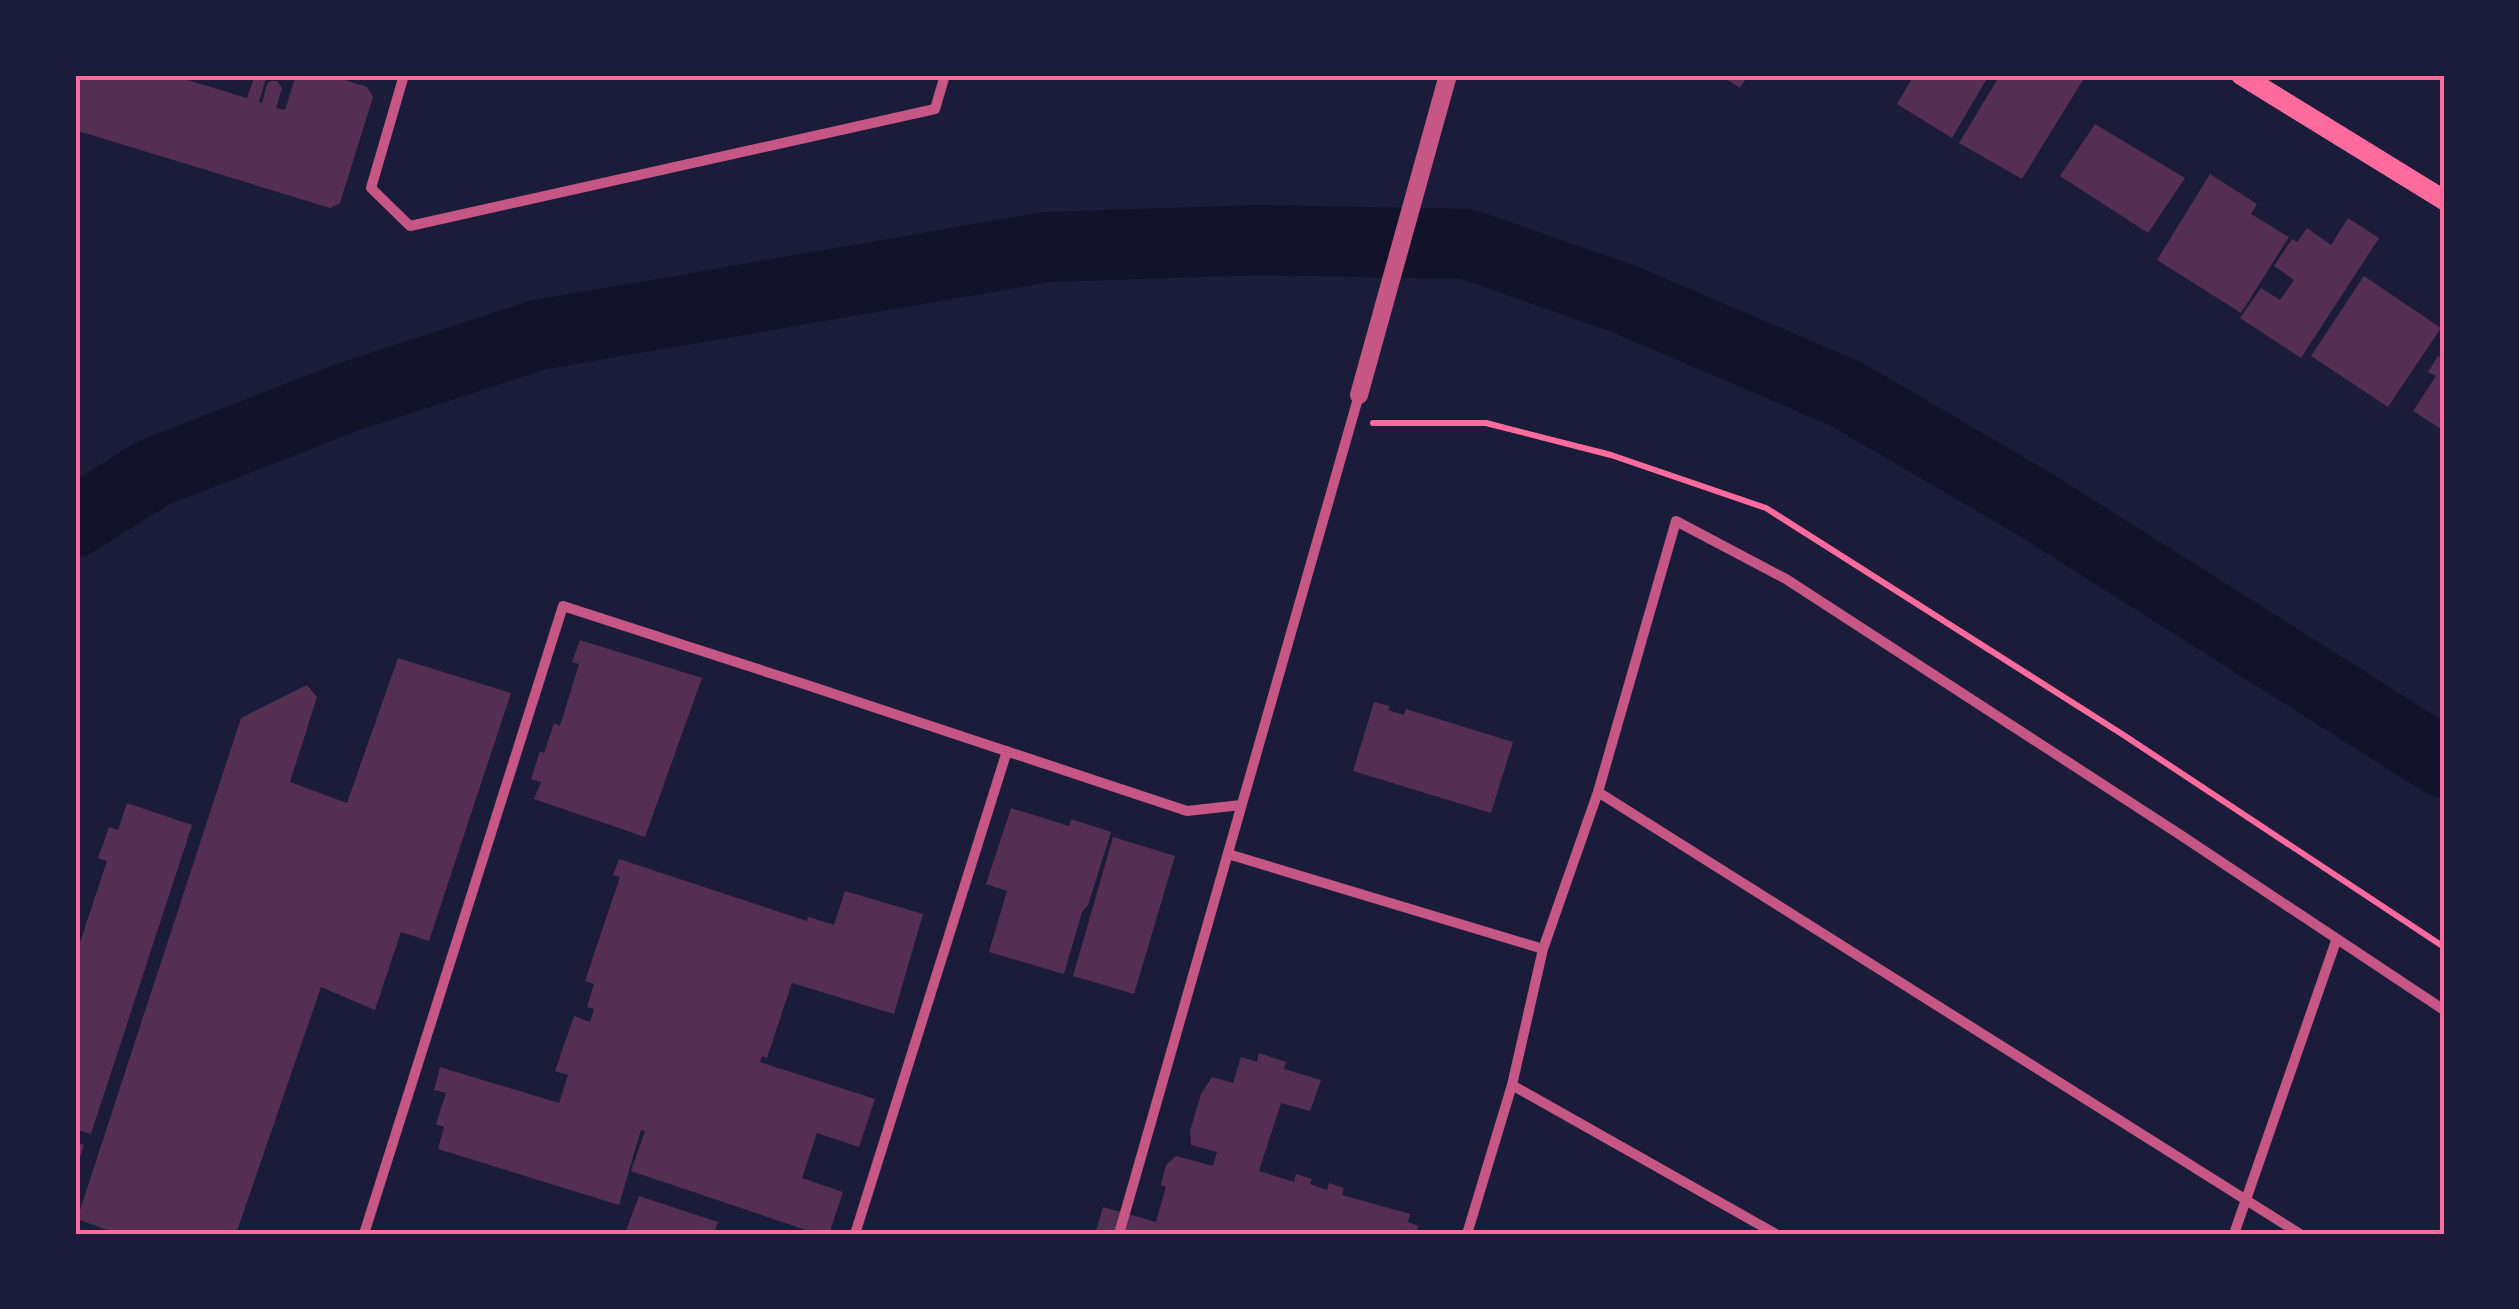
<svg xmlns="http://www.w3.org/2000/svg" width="2519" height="1309" viewBox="0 0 2519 1309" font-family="'IBM Plex Serif',serif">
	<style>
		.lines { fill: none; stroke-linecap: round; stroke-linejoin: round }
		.river { stroke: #12122b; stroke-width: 70 }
		.building { fill: #542f53 }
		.path { stroke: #ff6b9d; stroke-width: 6 }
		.minor { stroke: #c65784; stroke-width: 10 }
		.tertiary { stroke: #c65784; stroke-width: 18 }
		.secondary { stroke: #ff6b9d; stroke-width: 20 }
		.neatline { fill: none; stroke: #ff6b9d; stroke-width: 4 }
	</style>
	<rect width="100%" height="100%" fill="#1b1b3a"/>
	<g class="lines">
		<path class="river" d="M75,522L153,473L348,397L538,335L1047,247L1260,240L1467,244L1624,299L1846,394L2036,505L2444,763"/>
	</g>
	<path class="building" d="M75,75H171L247,98L255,75H267L259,102L262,103L267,84L270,81H277L282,88L276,108L285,110L296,75H329L367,87L373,97L340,203L330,208L75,130Z
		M1720,75H1748L1740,88Z
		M1914,75H1989L1952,138L1897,104Z
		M2000,75H2086L2022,179L1959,143Z
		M2095,124L2185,178L2148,233L2060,176Z
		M2210,174L2257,204L2251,214L2289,237L2241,313L2157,260Z
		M2348,218L2379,238L2301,358L2240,318L2261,288L2280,300L2294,280L2274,266L2292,239L2297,242L2307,228L2331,245Z
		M2364,276L2441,328L2388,407L2311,356Z
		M2438,356L2444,359V431L2413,411L2436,376L2428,372Z
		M580,640L702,678L645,837L534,799L541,782L531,779L540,751L544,753L554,723L560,726L579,664L572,662Z
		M398,658L511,693L429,941L401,932L375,1010L321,987L236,1234H118L77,1219L241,718L307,685L317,697L290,782L347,803Z
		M1374,702L1390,706L1388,710L1404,715L1406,709L1513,742L1491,813L1353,771Z
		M127,803L192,825L91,1134L75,1129V958L107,861L98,858L109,827L118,830Z
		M1011,808L1069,826L1071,819L1111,832L1088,905L1082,912L1064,974L989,952L1007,891L986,884Z
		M1113,837L1175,856L1134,994L1073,976Z
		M619,859L807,921L808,917L834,925L845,891L923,914L894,1014L792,983L767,1058L762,1056L760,1062L875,1099L859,1147L817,1133L802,1178L843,1192L829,1234H818L631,1171L645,1131L641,1130L619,1205L438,1149L444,1127L436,1124L446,1093L434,1090L440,1067L559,1103L568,1075L555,1071L574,1016L590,1022L594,1009L587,1007L594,984L585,981L620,877L613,875Z
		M1259,1053L1286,1062L1284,1069L1321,1080L1310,1111L1281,1103L1259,1171L1294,1182L1296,1174L1312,1179L1310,1184L1327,1190L1329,1183L1344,1188L1342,1195L1410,1214L1408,1222L1419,1226L1416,1234H1195L1185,1231L1184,1234H1095L1103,1207L1156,1222L1166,1187L1161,1185L1166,1165L1176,1156L1213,1166L1217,1152L1191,1145L1190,1131L1201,1094L1212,1077L1233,1083L1241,1057L1257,1062Z
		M75,1142L84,1145L76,1170H75Z
		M639,1196L718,1222L714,1234H625Z"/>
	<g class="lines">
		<path class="path" d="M1373,423H1486L1611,455L1766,508L2122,734L2444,947"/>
		<path class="minor" d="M404,75L371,188L410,226L935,109L945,75
			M1598,792L2300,1234
			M1228,854L1543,949
			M1512,1085L1776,1234
			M364,1234L563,606L804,684L1187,811L1241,805
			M855,1234L1007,751
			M1119,1234L1359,395
			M1467,1234L1512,1085L1543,949L1598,792L1676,521L1786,579L2179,834L2444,1010
			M2234,1234L2336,941"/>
		<path class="tertiary" d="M1359,395L1448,75"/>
		<path class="secondary" d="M2241,75L2444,200"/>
	</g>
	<rect width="2519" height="1309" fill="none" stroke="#1b1b3a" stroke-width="155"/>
	<rect x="78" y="78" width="2364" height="1154" class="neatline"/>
</svg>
